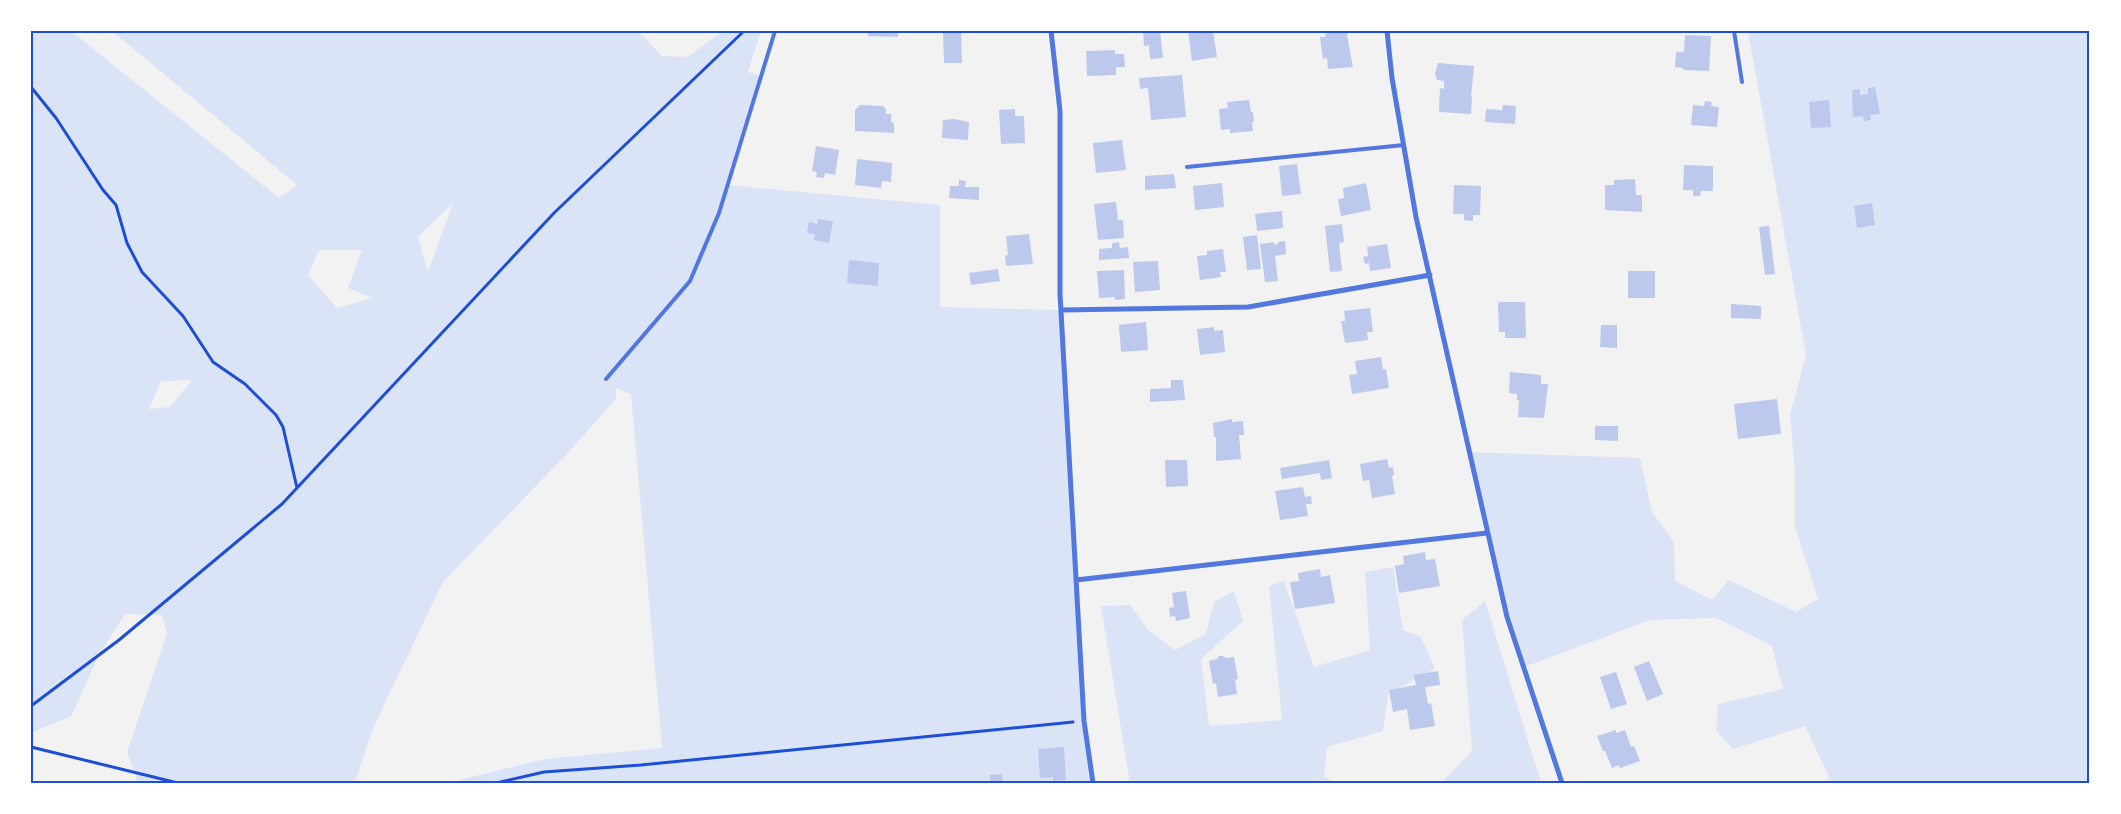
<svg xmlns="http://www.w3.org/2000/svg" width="2121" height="814" viewBox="0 0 2121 814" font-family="Commissioner,sans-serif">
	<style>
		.green { fill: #dbe4f7; fill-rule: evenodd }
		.building { fill: #bdc9ec }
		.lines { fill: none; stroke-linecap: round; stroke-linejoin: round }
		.path { stroke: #1d4ed8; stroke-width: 3 }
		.service { stroke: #5277de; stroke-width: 4 }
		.minor { stroke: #5277de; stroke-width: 5 }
		.neatline { fill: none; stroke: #1d4ed8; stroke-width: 2 }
	</style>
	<rect width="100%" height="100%" fill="#f2f2f2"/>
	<path class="green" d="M31,31H71L279,198L297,185L112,31H641L640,33L662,56L687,57L723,31H761L748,72L763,77L728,185L940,205V307L1061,310L1084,721L1093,783H447L545,759L662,748L631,394L616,388V399L565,456L443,582L373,728L355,783H138L127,752L167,634L162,615L125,614L99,655L71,716L31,733ZM453,203L428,272L418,237ZM319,250H362L348,288L372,298L337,308L308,275ZM192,380L170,407L149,409L161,381Z
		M1748,31H2090V783H1826L1829,777L1805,726L1733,749L1716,731L1718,704L1783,689L1772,646L1716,618L1650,620L1524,667L1507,617L1469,452L1640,458L1652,512L1674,542L1675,581L1712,600L1729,580L1796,612L1818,599L1795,527V473L1790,415L1806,355Z
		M1393,567L1403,630L1421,637L1435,669L1388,694L1383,731L1327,747L1324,777L1335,783H1130L1101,606L1130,605L1148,630L1175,650L1206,634L1214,602L1234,591L1243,621L1201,659L1209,726L1282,720L1269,586L1284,581L1314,667L1370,650L1365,572Z
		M1485,601L1541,783H1441L1472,751L1462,620Z"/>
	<path class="building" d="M868,31H898V37L868,36Z
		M943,31H961L962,63H944Z
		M1143,31H1160L1163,58L1150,59L1149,45L1144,46Z
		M1188,31H1213L1217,57L1192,61Z
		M1327,31H1349L1347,35L1353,67L1328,69L1327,58L1323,59L1320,37H1325Z
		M1685,35L1711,36L1709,71L1683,70V68L1675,67L1676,52H1684Z
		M1115,50V54H1124L1125,67H1116V75L1087,76L1086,51Z
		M1438,63L1474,66L1471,97H1472L1471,114L1439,112L1440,88L1444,89V81L1437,80L1435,74Z
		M1182,75L1186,117L1151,120L1148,88L1140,89L1139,78Z
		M1875,87L1880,114L1870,115L1871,120L1864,121L1863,116L1853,117L1852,90L1860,89V95L1868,94V88Z
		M1249,100L1251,112H1253L1254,122H1252L1253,131L1230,133V129L1221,130L1219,109L1228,108L1227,102Z
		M1829,100L1831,127L1811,128L1809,102Z
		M1705,101L1712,102L1711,106L1719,107L1717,127L1691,125L1693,105L1704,106Z
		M860,105L883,106L886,109V114H891V122L894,123V133L855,131V110Z
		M1503,105L1516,106L1515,124L1485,122L1486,109L1502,110Z
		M1015,109V116H1024L1025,143L1001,144L999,110Z
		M954,119L969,122L968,140L942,138L943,120Z
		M1122,140L1126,170L1096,173L1093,143Z
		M816,146L839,150L835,175L825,173L824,178L816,177L817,172L812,171Z
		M857,159L892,163L891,182L882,181L881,188L855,185Z
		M1297,164L1301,194L1282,196L1279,166Z
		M1684,165L1713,166V191H1701L1700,196H1693V190H1683Z
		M1174,174L1176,188L1145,190V176Z
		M1635,179L1636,195H1642V212L1605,210V185H1614V180Z
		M959,180L966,181L965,187H979V200L949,198L950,186H959Z
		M1222,183L1224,207L1195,210L1193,186Z
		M1366,183L1371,210L1341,216L1338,199L1344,198L1343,188Z
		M1454,185L1481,186L1480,215H1473V221L1464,220V214H1453Z
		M1116,202L1118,220H1123L1124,238L1098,240L1094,204Z
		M1872,203L1875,225L1857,228L1854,206Z
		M1282,211L1283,228L1257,231L1255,214Z
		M818,219L833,221L829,243L814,240L815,234L807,233L809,222L817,224Z
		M1342,224L1344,242L1339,243L1342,271L1330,272L1325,226Z
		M1769,226L1775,274L1765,275L1759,227Z
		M1029,234L1033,264L1006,266L1005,256L1008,255L1006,236Z
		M1257,235L1261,269L1247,270L1243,237Z
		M1285,241L1286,254L1275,256L1278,281L1265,282L1260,244L1274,242V245L1278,244V242Z
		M1119,242L1120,248L1128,247L1129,258L1099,260V249L1112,248V243Z
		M1387,244L1391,268L1370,271L1369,263L1365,264L1363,257L1368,256L1367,247Z
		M1223,249L1226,272H1220L1221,277L1200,280L1197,256L1207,255V251Z
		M849,260L879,263L878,286L847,283Z
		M1158,261L1160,290L1135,292L1133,262Z
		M998,269L1000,281L971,285L969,273Z
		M1124,270L1125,299L1115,300V297L1099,298L1097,271Z
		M1628,271H1655V298H1628Z
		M1498,302H1525L1526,338H1505V332H1499Z
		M1731,304L1761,306V319L1731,318Z
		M1370,308L1373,332H1367L1368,340L1345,343L1341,321H1345L1344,311Z
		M1146,322L1148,350L1121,352L1119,325Z
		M1601,325H1617V348L1600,347Z
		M1214,327V331L1223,330L1225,352L1200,355L1197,329Z
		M1381,357L1383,370L1386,369L1389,388L1352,394L1349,375L1357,374L1355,361Z
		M1510,372L1541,375V384H1548L1544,418L1518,417L1519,400H1517V394L1509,393Z
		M1171,380H1183L1185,400L1150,402V389L1171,388Z
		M1777,399L1781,434L1738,439L1734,404Z
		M1232,419V422L1243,421L1244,435H1239L1241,459L1216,461V437H1214L1213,423Z
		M1595,426H1618V441L1595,440Z
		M1387,459L1389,468L1393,467L1394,475L1392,476L1395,494L1372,498L1369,480L1363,481L1360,464Z
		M1165,460H1187L1188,486L1166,487Z
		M1329,460L1332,478L1321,480L1320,473L1282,479L1280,468Z
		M1303,487L1305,497L1311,496L1312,504H1306L1308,516L1280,520L1275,491Z
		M1425,552L1426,560L1435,559L1440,586L1399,593L1395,566L1404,564L1403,556Z
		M1320,569L1321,577L1330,575L1335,603L1295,609L1290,582L1299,581L1298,573Z
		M1186,591L1190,618L1176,621L1175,616L1170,617L1169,608L1174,607L1172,593Z
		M1219,656H1223L1226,658L1234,657L1238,679L1235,680L1237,694L1218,697L1216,683L1213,684L1209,661L1217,659Z
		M1649,661L1663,694L1647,701L1634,667Z
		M1438,671L1440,685L1425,687L1428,704L1431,703L1435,726L1410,730L1407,709L1393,712L1389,690L1416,685L1414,675Z
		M1616,672L1627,704L1611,709L1600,677Z
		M1616,730V733L1625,730L1631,747L1634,746L1640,761L1620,768L1619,765L1612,768L1605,751H1603L1597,736Z
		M1064,747L1066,780L1053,781V777L1040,778L1038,749Z
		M1002,774L1003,783H990V775Z"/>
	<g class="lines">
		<path class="path" d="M31,87L56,118L103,190L116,205L127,243L142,272L183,316L213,362L245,384L276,415L283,427L297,488
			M31,706L119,640L282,504L554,213L744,31
			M31,747L178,783
			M496,783L544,772L641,765L1073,722"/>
		<path class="service" d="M1734,31L1742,82
			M1187,167L1404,145
			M606,379L690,281L719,213L775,31"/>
		<path class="minor" d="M1051,31L1060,111V294L1084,721L1093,783
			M1387,31L1392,78L1416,217L1507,617L1562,783
			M1061,310L1248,307L1430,275
			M1076,580L1487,533"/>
	</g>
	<rect width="2121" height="814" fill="none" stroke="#ffffff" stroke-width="65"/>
	<rect x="32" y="32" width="2056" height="750" class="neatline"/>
</svg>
